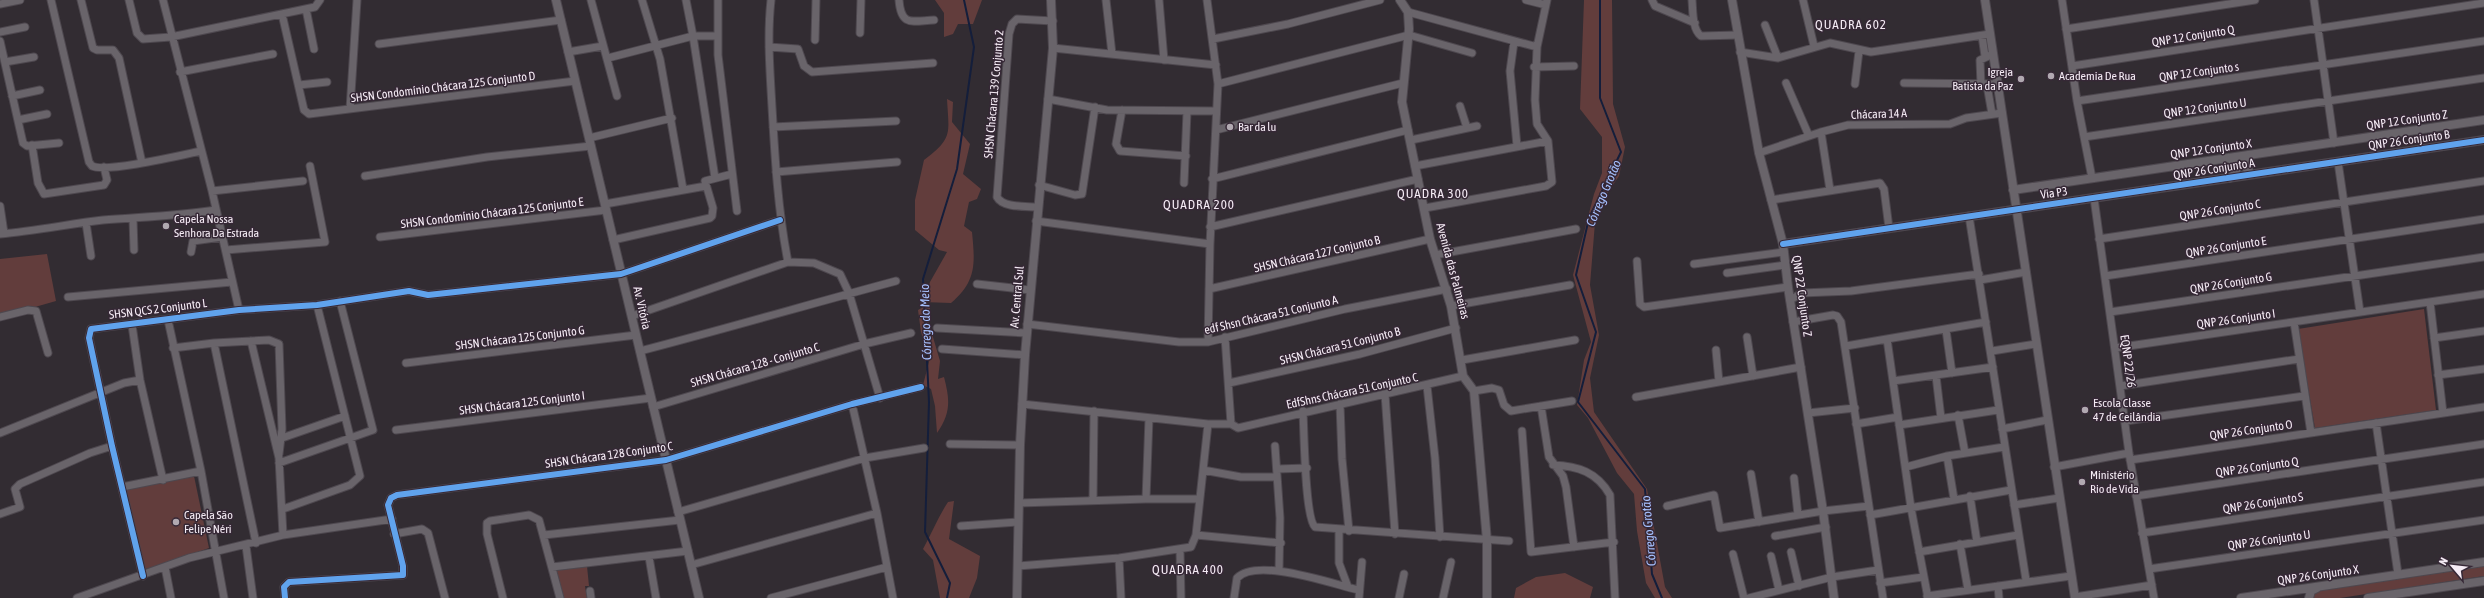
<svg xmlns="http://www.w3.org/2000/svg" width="2484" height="598" viewBox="0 0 2484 598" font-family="'Asap Condensed',sans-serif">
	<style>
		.green { fill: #623d3c }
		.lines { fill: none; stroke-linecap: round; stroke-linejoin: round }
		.stream { stroke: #141e3b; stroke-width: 2 }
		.minor-casing { stroke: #4e484f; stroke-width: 9 }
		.tertiary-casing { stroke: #4e484f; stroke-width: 10 }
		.minor { stroke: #69646a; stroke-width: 7 }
		.tertiary { stroke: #69646a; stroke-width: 8 }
		.cycleway-casing { stroke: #362836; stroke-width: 8 }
		.cycleway { stroke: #60a3ed; stroke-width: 6 }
		.poi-dot { fill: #b1a9b1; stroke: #362836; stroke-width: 1.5 }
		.labels { text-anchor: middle; stroke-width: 3; stroke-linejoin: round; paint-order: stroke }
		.street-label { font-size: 12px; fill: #f5ecf5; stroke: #362836 }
		.poi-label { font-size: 12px; fill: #f5ecf5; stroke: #362836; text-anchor: start }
		.neighbourhood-label { font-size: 13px; letter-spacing: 1px; fill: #f5ecf5; stroke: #362836 }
		.water-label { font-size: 13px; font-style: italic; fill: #a6c1ff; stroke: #362836 }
	</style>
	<rect width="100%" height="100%" fill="#322c32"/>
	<path class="green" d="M935,0H982L973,24H958L953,34L944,37V13Z
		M1584,0H1612L1613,104L1625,147L1619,176L1596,210L1590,285L1599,335L1590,378L1594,412L1647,489L1665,587L1672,598H1655L1646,583L1637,531L1634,494L1617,473L1588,418L1577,405L1584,360L1591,342L1573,275L1594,194L1602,173V137L1580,109Z
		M947,99L953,102L952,122L970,144L963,174L981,189L977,199L969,202L964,226L972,232C975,263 977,281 951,303L923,302L930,282L947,252L939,250L915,230V200L924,160C953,138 949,134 947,99Z
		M47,254L56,301L0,317V259Z
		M927,305L930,308L928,320L940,361L938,379L944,377C950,400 951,413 937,433L935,406L931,389L923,385L930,358L921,332L918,310Z
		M2424,309L2436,410L2315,428L2298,329Z
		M194,476L209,548L154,568L143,569L125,494L126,490Z
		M954,501L949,539L980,556L977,578L969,598H940L933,560L923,549C932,533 938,517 948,502Z
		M2484,565V576L2340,598H2313L2315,591Z
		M587,566L589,586H585L587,598H562L555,574L558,570Z
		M1565,573L1593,587L1590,598H1514L1516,588L1536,577Z"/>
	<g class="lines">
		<path class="stream" d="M1600,0V98L1621,152L1589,218L1576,275L1596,332L1578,402L1645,489L1652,574L1662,598
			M947,598L950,583L925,532L929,402L923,279L957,169L974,47L964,0"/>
		<g class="minor-casing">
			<path id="minor" d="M51,0L89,162L92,166C106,173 182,155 201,151
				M81,0L93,48L97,50H113L119,58L142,163
				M129,0L137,33L143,39L171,37L315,7L320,0
				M163,0L212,191L239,310
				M591,0L617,96
				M642,0L660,59L683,189
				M686,0L693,36L715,178
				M718,0V55L737,211
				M771,0C767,36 770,71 772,107C775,159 778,211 788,262
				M899,0C901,27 912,21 934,20
				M1106,0L1112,54
				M1159,0L1164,60
				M1207,0L1218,84L1210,244L1208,342
				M1526,0L1546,5
				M1652,0L1655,6L1695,23
				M1692,0C1693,11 1692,29 1701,36L1738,35
				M1803,0L1814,46
				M2062,0L2077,101L2092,178
				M2314,0L2334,143
				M0,4L20,0
				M306,9L314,49
				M1408,12L1537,47
				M282,14L304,110L309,114L575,81
				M1765,25L1778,58
				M2066,29L2255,0
				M0,32L25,27
				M860,33L861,0
				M1982,36L1985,56
				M1213,39L1288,24L1380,0
				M815,40L816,0
				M0,41L23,143L27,146L59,143
				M1514,42L1510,71L1517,146
				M379,44L561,20
				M769,47L798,49L804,66L812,72L933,63
				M1053,48L1216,65
				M568,52L603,46
				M1740,52L1778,58L1830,43L1871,52L1990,34
				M608,58L693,36H716
				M5,62L34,57
				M2072,66L2484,3
				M1534,67L1574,66
				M180,72L273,54
				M1786,83L1809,136
				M1904,83L1998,84
				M1218,84L1409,35L1472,53
				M1855,84L1859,51
				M299,85L327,82
				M1981,85L1980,60L1993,54
				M1987,85L1992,114
				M12,96L40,90
				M1048,99L1107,110L1216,111
				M2077,101L2484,41
				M1460,106L1467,128
				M350,109L357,0
				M1122,110L1116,144L1120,151L1186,156
				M18,120L47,114
				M773,127L896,121
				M1216,130L1403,83
				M1821,132L1830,190
				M2084,137L2484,78
				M589,138L672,118
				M1411,140L1477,126
				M32,145L38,183L44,194L104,185L107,180L104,167
				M1759,153L1821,132L1848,125L1950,124L1966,118L2002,113
				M2338,162L2360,312
				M1415,166L1548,141
				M776,172L897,162
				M365,176L487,157L591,146
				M1212,179L1408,130
				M1184,183L1187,112
				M1039,185L1075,195L1082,194L1095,107
				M212,191L303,181
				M2094,198L2129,453L2154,598
				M1771,200L1880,183L1884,189L1889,228
				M605,204L706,186
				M0,206L4,233
				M1037,207C1025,206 1003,208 997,197L1009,34L1012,24L1017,19L1053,21
				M1425,208L1546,186L1552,182L1548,141L1537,124L1535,100L1537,47L1547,0
				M1969,216L2026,580
				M133,219L134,250
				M1036,221L1210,244
				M86,223L91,256
				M1210,227L1418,179
				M0,234C35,231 69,224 103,220C141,217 179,216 216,210
				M380,237L606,210
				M2099,239L2484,181
				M613,240L710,218L712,216L713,208L705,181L732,174
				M226,250L325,242L310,166
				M191,252L193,241L222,237
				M1435,255L1576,229
				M1637,261L1640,304L1644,307L1788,287
				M1694,264L1784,252
				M1727,273L1785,265
				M2105,276L2484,219
				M1980,280L2026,272
				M977,284L1030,290
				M1209,289L1430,239
				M68,297L232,282
				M1790,300L1802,293L1851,291L1979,274
				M2430,302L2443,413
				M1451,306L1570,285
				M2110,312L2484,257
				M632,316L788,262L814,263L840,274L849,293L880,398
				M0,317L28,310L36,311L48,353
				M168,320L201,471L224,598
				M1793,322L1833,315L1837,316L1841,322L1883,598
				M2294,322L2311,433
				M1027,324L1179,342H1208L1345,309L1447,289
				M132,325L140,380L163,480
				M937,328L1026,333
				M1946,330L1952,373
				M1225,337L1231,424L1238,428L1463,376
				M1747,337L1753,376
				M2434,338L2484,331
				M1887,339L1911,508L1928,598
				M251,341L279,458L283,535
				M214,343L269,340L279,344L282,429L279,454
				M1846,346L1986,322
				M173,348L214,343L256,543
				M2115,348L2484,294
				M942,349L1025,355
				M1716,350L1719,382
				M640,351C725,329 810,304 896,281
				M1992,351L2036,344
				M1462,360L1575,340
				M406,363L636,335
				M2438,375L2484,369
				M1936,376L1941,418
				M1893,381L1993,367
				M1229,383L1360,354L1456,328
				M1427,386L1435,458L1440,537
				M2120,386L2299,359
				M1474,391L1492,388L1499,390L1504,405L1511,411L1572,401
				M1385,394L1395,534
				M1636,397L1801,367
				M852,404L877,513L893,598
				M1022,404L1208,424H1231
				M1340,404L1342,459L1349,531
				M1541,406L1549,457L1563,476L1566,487L1574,547
				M653,407L864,344L911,333
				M1303,411C1304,430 1305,518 1315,527L1509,541
				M1808,413L1855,408
				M1958,415L1965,453
				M2125,421L2304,396
				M2376,423L2398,574
				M1856,424L1898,417
				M1899,425L1998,410
				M2002,429L2047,420
				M396,430L651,398
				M1522,431L1531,552L1614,542
				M0,433L124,383L140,380
				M282,438L345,416
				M950,444L1020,445
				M1275,446L1280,518L1279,571
				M1947,456L1954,499
				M2130,460L2484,407
				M279,463L373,430L340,301
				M1553,465C1578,466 1597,472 1610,495L1615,598
				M1906,467L1947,456L2004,447
				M2054,467L2129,453
				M1277,469L1307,468
				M1203,470L1241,477H1277
				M1751,474L1759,522
				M1794,478L1798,515
				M122,487L201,471
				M1970,496L1977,542
				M2136,496L2484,444
				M1146,499L1149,418
				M1093,500L1094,411
				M1019,503L1146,499H1199
				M2014,505L2059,498
				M1667,506L1714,495L1720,528L1823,511L1869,506
				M283,509L350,485L360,476L317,305
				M678,512L865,458L924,448
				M0,514L20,507L15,489L20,484L90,453L112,446
				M1870,515L2011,490
				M961,526L1018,522
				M1339,530V563L1348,587
				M2142,533L2484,482
				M394,534L422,529L428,533L445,598
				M544,535L680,520
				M1196,535L1281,543
				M1775,536L1826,527
				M1960,544L1968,590
				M246,546L253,598
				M1180,550L1181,598
				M1791,552L1799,586
				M1919,552L2018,535
				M1733,554L1744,598
				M1771,556L1779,590
				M649,557L656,598
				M1119,558L1121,598
				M691,565L877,513
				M1018,566L1119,558L1191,547L1196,535L1208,424
				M165,567L171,598
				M552,567L688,551
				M2149,569L2484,520
				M143,576L112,446L89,338L91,329L239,310L317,305L409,291L428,295L621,274L780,220
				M1880,583L1923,577
				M1998,586L1999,598
				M590,591L591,598
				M1927,596L2071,576
				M2075,597L2152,585
				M77,598L189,558L283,535L392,519
				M285,598L284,587L289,582L403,575V566L388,505L391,498L397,495L666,460L852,404L921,387
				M503,598L487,534V523L490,521L529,515L539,520L560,598
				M771,598L887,567
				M1234,598L1237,578C1257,557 1332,584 1359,590
				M1359,598L1362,562
				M1399,598L1404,574
				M1443,598L1451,562
				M1749,598L1832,577L1878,570"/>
		</g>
		<g class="tertiary-casing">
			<path id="tertiary" d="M556,0L699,598
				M1400,0L1408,12L1409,29L1402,102L1430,239L1451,306L1463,376L1474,391L1487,541V598
				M1732,0L1759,153L1783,244L1788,287L1823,511L1834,598
				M1985,0L2075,598
				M2249,156L2245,166L2251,174
				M2229,158C2239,164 2239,171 2230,178
				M2013,190L2484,120
				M1783,244L2484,140
				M1017,598L1020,445L1025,355L1053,48L1051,0
				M2241,598L2484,562
				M2309,598L2311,591L2317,588
				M2368,598L2484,581"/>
		</g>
		<use href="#minor" class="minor"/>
		<use href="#tertiary" class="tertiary"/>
		<g class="cycleway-casing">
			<path id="cycleway" d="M1783,244L2484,140
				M143,576L112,446L89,338L91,329L239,310L317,305L409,291L428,295L621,274L780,220
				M285,598L284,587L289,582L403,575V566L388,505L391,498L397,495L666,460L852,404L921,387"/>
		</g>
		<use href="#cycleway" class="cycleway"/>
	</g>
	<g class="poi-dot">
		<circle cx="2051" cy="76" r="4"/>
		<circle cx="2021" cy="79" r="4"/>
		<circle cx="1230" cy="127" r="4"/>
		<circle cx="166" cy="226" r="4"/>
		<circle cx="2085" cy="410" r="4"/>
		<circle cx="2082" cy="482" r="4"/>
		<circle cx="176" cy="522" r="4"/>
	</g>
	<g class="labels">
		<g class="street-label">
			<text transform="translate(2193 36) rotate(-9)" y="4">QNP 12 Conjunto Q</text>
			<text transform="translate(2199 72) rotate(-8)" y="4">QNP 12 Conjunto s</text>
			<text transform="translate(443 87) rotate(-7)" y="4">SHSN Condomínio Chácara 125 Conjunto D</text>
			<text transform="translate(994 94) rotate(-85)" y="4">SHSN Chácara 139 Conjunto 2</text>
			<text transform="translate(2205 108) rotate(-8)" y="4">QNP 12 Conjunto U</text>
			<text transform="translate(1879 114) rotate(-2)" y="4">Chácara 14 A</text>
			<text transform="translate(2407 120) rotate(-8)" y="4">QNP 12 Conjunto Z</text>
			<text transform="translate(2409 140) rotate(-8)" y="4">QNP 26 Conjunto B</text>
			<text transform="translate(2211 149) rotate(-8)" y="4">QNP 12 Conjunto X</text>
			<text transform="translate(2214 169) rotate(-9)" y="4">QNP 26 Conjunto A</text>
			<text transform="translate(2054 193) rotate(-8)" y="4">Via P3</text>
			<text transform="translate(2220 210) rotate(-9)" y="4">QNP 26 Conjunto C</text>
			<text transform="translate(492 213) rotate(-7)" y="4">SHSN Condomínio Chácara 125 Conjunto E</text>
			<text transform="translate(2226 247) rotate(-9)" y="4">QNP 26 Conjunto E</text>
			<text transform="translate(1317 254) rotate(-13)" y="4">SHSN Chácara 127 Conjunto B</text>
			<text transform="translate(1453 271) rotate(75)" y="4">Avenida das Palmeiras</text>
			<text transform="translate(2231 283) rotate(-9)" y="4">QNP 26 Conjunto G</text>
			<text transform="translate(1802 296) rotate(82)" y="4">QNP 22 Conjunto Z</text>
			<text transform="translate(1017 297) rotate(-85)" y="4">Av. Central Sul</text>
			<text transform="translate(642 308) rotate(77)" y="4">Av. Vitória</text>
			<text transform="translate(158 309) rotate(-7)" y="4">SHSN QCS 2 Conjunto L</text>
			<text transform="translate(1271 315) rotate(-13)" y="4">edf Shsn Chácara 51 Conjunto A</text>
			<text transform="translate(2236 319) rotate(-8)" y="4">QNP 26 Conjunto I</text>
			<text transform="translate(520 338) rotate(-7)" y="4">SHSN Chácara 125 Conjunto G</text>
			<text transform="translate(1340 346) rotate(-14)" y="4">SHSN Chácara 51 Conjunto B</text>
			<text transform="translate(2128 361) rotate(82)" y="4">EQNP 22/26</text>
			<text transform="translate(755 365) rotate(-16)" y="4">SHSN Chácara 128 - Conjunto C</text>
			<text transform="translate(1352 391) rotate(-12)" y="4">EdfShns Chácara 51 Conjunto C</text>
			<text transform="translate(522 403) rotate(-7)" y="4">SHSN Chácara 125 Conjunto I</text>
			<text transform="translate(2251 430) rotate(-8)" y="4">QNP 26 Conjunto O</text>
			<text transform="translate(609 455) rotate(-8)" y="4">SHSN Chácara 128 Conjunto C</text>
			<text transform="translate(2257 467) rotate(-8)" y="4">QNP 26 Conjunto Q</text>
			<text transform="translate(2263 503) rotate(-9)" y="4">QNP 26 Conjunto S</text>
			<text transform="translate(2269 540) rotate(-8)" y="4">QNP 26 Conjunto U</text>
			<text transform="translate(2318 575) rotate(-8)" y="4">QNP 26 Conjunto X</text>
		</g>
		<g class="poi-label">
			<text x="2013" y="76" text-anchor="end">Igreja<tspan x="2013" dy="14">Batista da Paz</tspan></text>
			<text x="2059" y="80">Academia De Rua</text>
			<text x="1238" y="131">Bar da lu</text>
			<text x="174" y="223">Capela Nossa<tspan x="174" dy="14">Senhora Da Estrada</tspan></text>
			<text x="2093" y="407">Escola Classe<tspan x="2093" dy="14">47 de Ceilândia</tspan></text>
			<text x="2090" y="479">Ministério<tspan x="2090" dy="14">Rio de Vida</tspan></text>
			<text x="184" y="519">Capela São<tspan x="184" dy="14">Felipe Néri</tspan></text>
		</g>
		<g class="neighbourhood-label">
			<text x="1851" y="29">QUADRA 602</text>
			<text x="1433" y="198">QUADRA 300</text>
			<text x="1199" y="209">QUADRA 200</text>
			<text x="1188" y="574">QUADRA 400</text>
		</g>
		<g class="water-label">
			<text transform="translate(1603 193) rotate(-67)" y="5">Córrego Grotão</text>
			<text transform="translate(925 322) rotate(-92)" y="5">Córrego do Meio</text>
			<text transform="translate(1648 531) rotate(-95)" y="5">Córrego Grotão</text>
		</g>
	</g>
	<g transform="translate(2452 566) rotate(298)" stroke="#362836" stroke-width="3" paint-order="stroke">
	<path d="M0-3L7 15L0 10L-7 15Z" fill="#f5ecf5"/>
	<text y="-6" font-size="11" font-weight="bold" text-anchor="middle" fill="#f5ecf5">N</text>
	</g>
</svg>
